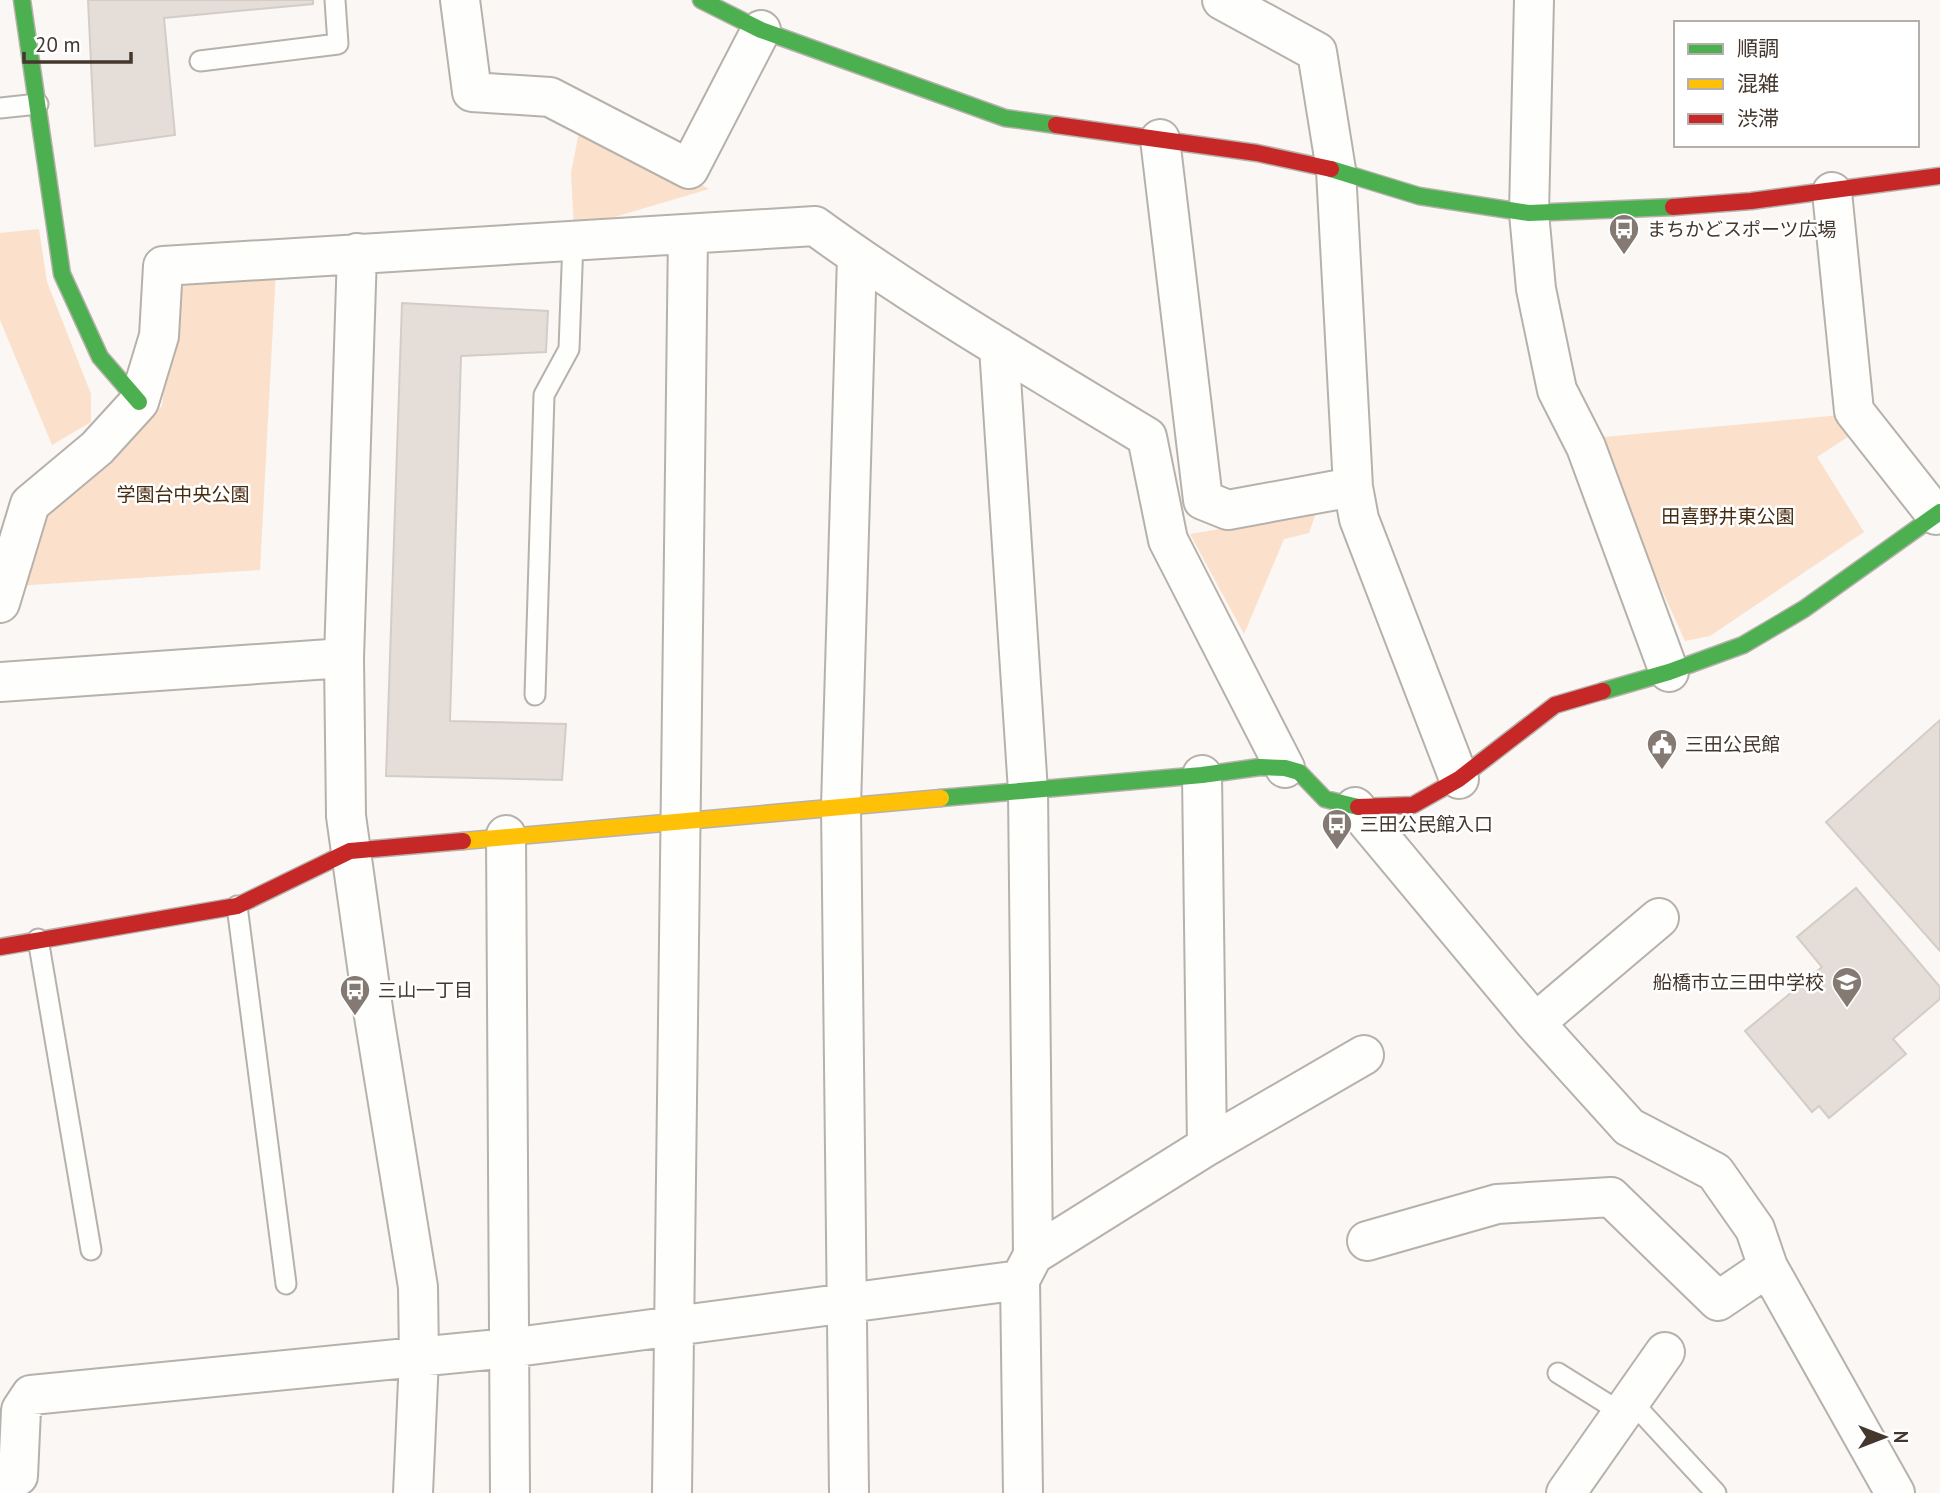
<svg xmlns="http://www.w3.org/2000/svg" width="1940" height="1493" viewBox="0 0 1940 1493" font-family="'PT Sans','Noto Sans JP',sans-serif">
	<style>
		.green { fill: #fbe0cb }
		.building { fill: #e5ddd7; stroke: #d4cdc7; stroke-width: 2 }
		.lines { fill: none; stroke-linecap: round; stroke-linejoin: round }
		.lane-casing { stroke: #b7b1ab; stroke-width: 23 }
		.street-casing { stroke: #b7b1ab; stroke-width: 42 }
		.fast-casing { stroke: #b7b1ab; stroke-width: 19 }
		.slow-casing { stroke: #b7b1ab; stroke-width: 19 }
		.jam-casing { stroke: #b7b1ab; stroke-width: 19 }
		.lane { stroke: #fefefd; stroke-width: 19 }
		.street { stroke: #fefefd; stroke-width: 38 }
		.fast { stroke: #4caf50; stroke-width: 16 }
		.slow { stroke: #ffc107; stroke-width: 16 }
		.jam { stroke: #c62828; stroke-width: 16 }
		.labels { text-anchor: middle; stroke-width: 5; stroke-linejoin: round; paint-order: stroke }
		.poi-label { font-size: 19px; fill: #44372d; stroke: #fff; text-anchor: start }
		.park-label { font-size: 19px; fill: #472b10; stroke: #fff }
	</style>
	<rect width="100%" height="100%" fill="#faf7f4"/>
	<path class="green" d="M581,122L709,189L574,229L571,173Z
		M39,229L47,282L91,394V422L52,445L0,320V233Z
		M276,269L260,570L15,586L38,517L162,406L175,290L191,274Z
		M1841,415L1849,436L1817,457L1864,532L1710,636L1685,641L1593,438Z
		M1316,513L1309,533L1284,539L1244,634L1190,534Z"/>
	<path class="building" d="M88,0H313V4L164,18L175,135L95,146Z
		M402,303L548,311L546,352L461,356L450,721L566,724L562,780L386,776Z
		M1940,720V951L1826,822Z
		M1856,888L1940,987V999L1893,1039L1906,1054L1829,1118L1819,1106L1812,1112L1745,1031L1822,967L1797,937Z"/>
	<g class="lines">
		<g class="lane-casing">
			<path id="lane" d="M200,61L338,44L335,0
				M0,108L38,104
				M535,695L544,395L569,349L573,241
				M237,906L286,1284
				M38,939L91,1250
				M1558,1373L1622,1413
				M1631,1401L1716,1493"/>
		</g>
		<g class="street-casing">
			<path id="street" d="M460,0L472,92L550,97L689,169L761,30
				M1222,0L1317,52L1336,170L1353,487L1359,519L1459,779
				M1534,0L1529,213L1536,289L1557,390L1586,447L1669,672
				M1160,139L1203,500L1228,510L1353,487
				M1832,192L1854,411L1936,515
				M357,253L344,658L346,816L374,1016L418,1287L419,1358L413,1493
				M999,347L1028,791L1033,1255L1020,1280L1023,1493
				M0,603L30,504L97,448L139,402L159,336L163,266L815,226C921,303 1035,369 1147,437L1168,540L1285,768
				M0,682L344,658
				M1202,775L1207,1146
				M1355,807L1535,1023L1629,1127L1715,1172L1755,1229L1768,1267L1895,1493
				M506,835L510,1493
				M1535,1023L1659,918
				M1367,1241L1497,1204L1611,1197L1718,1301L1768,1267
				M1033,1255L1207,1146L1364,1055
				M0,1485H5L18,1476L21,1410L31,1395L509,1348L1020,1280
				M672,1493L688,234
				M849,1493L841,806L857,256
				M1566,1493L1665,1352"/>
		</g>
		<g class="fast-casing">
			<path id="fast" d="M22,0L62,274L100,357L139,402
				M701,0L761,30L1005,118L1056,125
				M1331,169L1419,196L1529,213L1673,207
				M1603,691L1669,672L1743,645L1804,609L1940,512
				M941,798L1202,775L1260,767L1285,768L1299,772L1325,799L1358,807"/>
		</g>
		<g class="slow-casing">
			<path id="slow" d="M463,841L941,798"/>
		</g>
		<g class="jam-casing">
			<path id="jam" d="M1056,125L1257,153L1331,169
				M1673,207L1751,201L1940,176
				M1358,807L1413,805L1459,779L1555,705L1603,691
				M0,947L237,906L350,851L463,841"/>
		</g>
		<use href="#lane" class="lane"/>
		<use href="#street" class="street"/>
		<use href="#fast" class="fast"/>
		<use href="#slow" class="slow"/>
		<use href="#jam" class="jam"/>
	</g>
	<defs>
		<g id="bus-pin" transform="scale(1.575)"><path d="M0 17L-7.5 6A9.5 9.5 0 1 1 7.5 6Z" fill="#847a73" stroke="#fff"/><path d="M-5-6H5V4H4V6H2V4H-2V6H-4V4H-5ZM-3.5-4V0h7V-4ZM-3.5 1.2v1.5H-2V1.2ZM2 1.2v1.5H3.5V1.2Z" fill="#fff"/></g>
		<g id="civic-pin" transform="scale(1.575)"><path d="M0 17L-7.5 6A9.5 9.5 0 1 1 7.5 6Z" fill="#847a73" stroke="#fff"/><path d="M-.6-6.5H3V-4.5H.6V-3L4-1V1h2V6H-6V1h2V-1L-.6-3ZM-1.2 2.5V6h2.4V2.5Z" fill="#fff"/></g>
		<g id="school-pin" transform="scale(1.575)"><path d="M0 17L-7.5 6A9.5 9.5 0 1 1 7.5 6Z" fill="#847a73" stroke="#fff"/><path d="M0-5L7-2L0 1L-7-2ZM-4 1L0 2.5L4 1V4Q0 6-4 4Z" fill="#fff"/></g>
	</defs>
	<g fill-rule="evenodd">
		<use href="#bus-pin" x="1624" y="229"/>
		<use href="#civic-pin" x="1662" y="744"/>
		<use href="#bus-pin" x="1337" y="824"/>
		<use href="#school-pin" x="1847" y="982"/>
		<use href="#bus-pin" x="355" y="990"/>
	</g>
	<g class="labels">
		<g class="poi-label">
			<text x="1647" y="236">まちかどスポーツ広場</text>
			<text x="1685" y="751">三田公民館</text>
			<text x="1360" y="831">三田公民館入口</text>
			<text x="1824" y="989" text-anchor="end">船橋市立三田中学校</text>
			<text x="378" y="997">三山一丁目</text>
		</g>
		<g class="park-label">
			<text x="183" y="501">学園台中央公園</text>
			<text x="1728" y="523">田喜野井東公園</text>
		</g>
	</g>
	<rect x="1674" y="21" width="245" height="126" fill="#ffffff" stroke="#b4afab" stroke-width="2"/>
	<rect x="1688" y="44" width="35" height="10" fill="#4caf50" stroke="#b4afab" stroke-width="2"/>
	<text x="1737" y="56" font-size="21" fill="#44372d">順調</text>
	<rect x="1688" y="79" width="35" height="10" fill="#ffc107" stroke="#b4afab" stroke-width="2"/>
	<text x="1737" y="91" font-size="21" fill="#44372d">混雑</text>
	<rect x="1688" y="114" width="35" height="10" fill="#c62828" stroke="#b4afab" stroke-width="2"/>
	<text x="1737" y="126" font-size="21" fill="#44372d">渋滞</text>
	<g transform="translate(1884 1437) rotate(90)" stroke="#ffffff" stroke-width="5" paint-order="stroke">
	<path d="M0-5L12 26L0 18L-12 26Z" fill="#44372d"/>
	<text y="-10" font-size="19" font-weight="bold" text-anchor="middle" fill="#44372d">N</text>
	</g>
	<path d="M24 52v10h107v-10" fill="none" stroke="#44372d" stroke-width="3.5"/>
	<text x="35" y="52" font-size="21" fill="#44372d" stroke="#ffffff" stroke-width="5" paint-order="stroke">20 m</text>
</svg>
